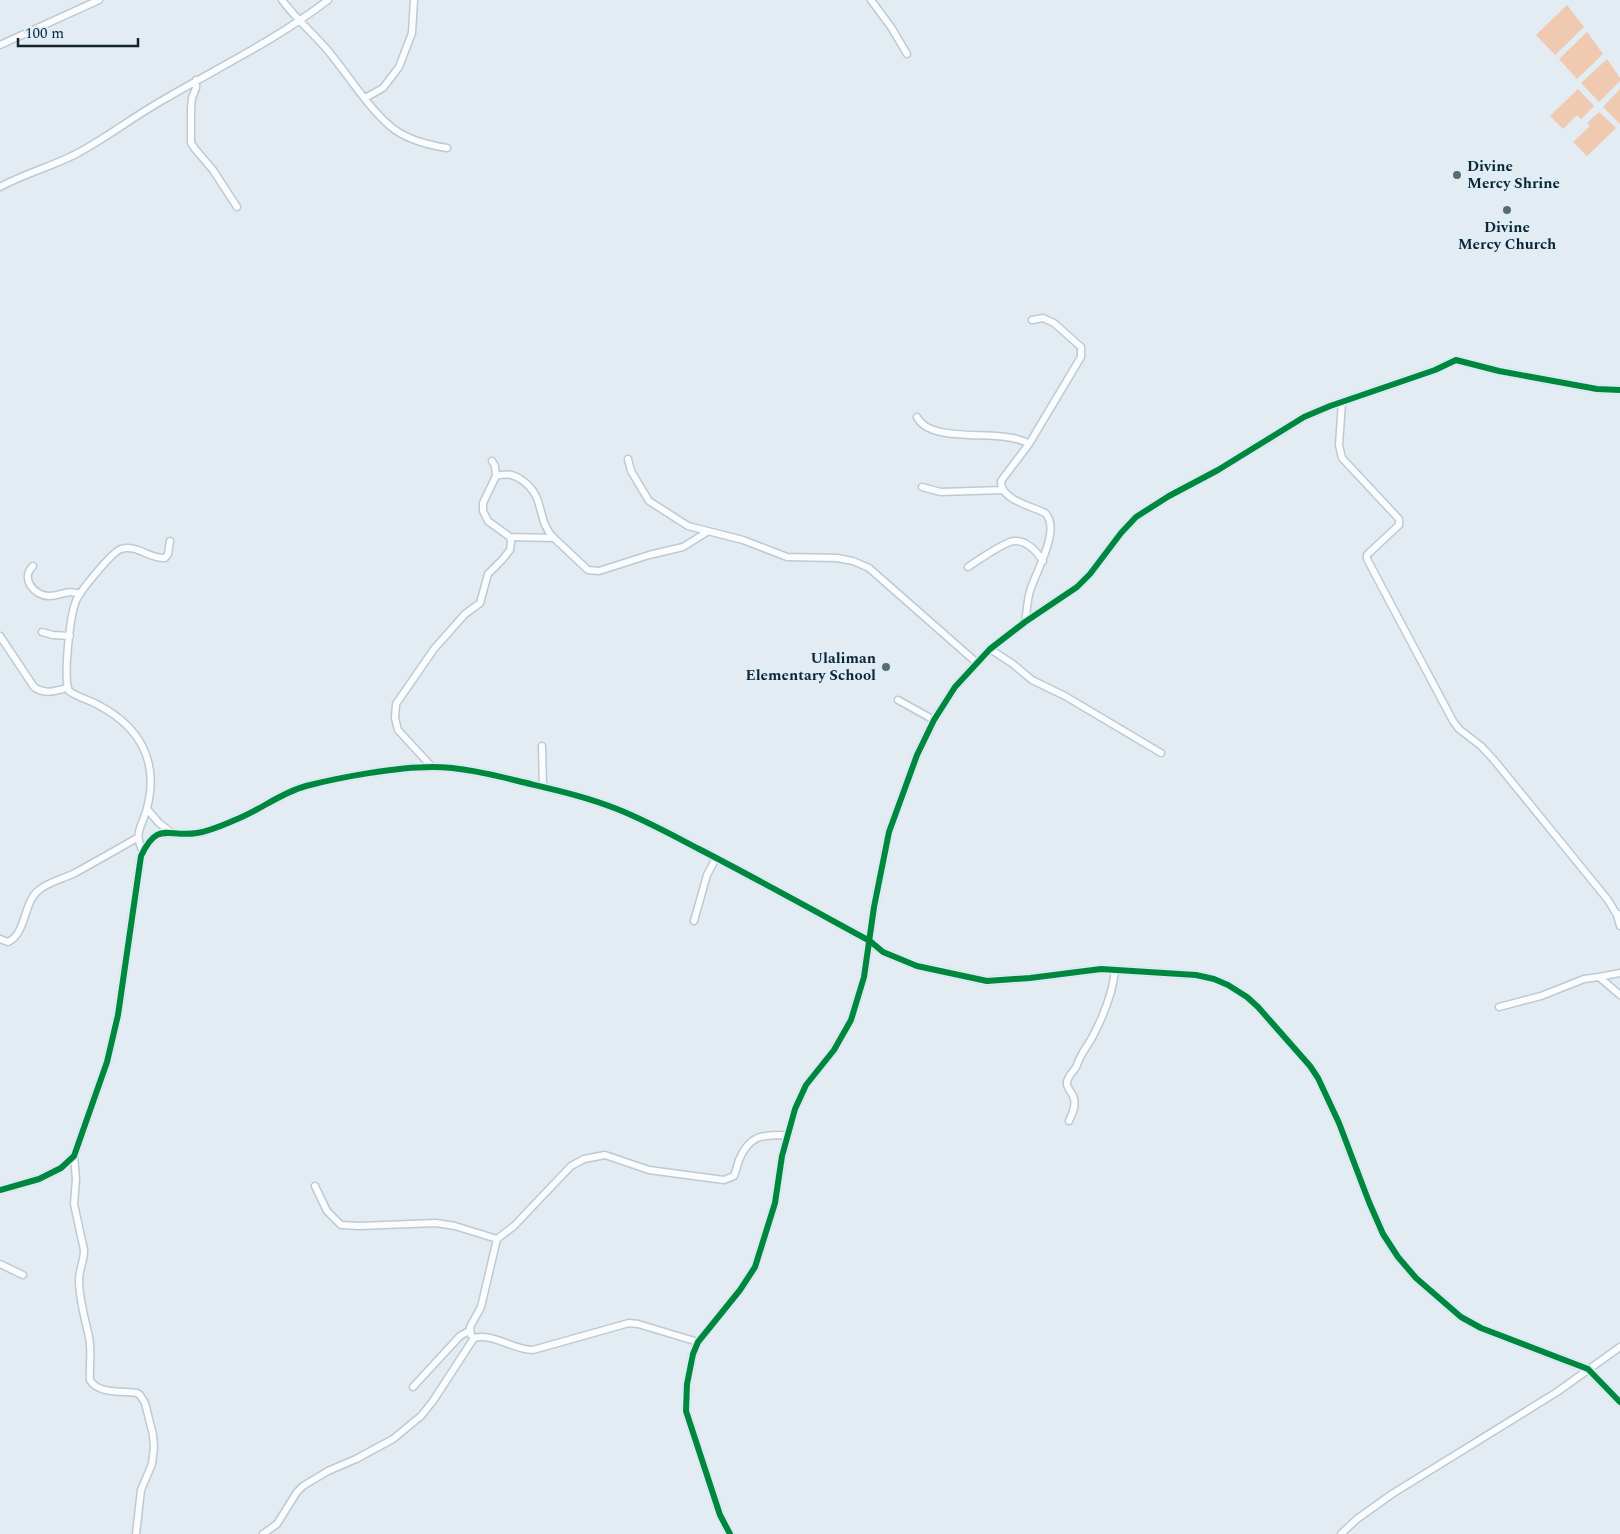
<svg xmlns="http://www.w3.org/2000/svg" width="1620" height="1534" viewBox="0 0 1620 1534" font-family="Spectral,serif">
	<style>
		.green { fill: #efcab0 }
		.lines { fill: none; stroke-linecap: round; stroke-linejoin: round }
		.minor-casing { stroke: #bdcad2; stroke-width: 9 }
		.minor { stroke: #fbfcfd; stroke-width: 6 }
		.cycleway-casing { stroke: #dbeef9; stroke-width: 9 }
		.cycleway { stroke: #00873e; stroke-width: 6 }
		.poi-dot { fill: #5b6b73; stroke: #dbeef9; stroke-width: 2 }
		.labels { text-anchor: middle; stroke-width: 4; stroke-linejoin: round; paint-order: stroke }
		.poi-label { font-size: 15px; font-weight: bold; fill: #12252f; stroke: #dbeef9; text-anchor: start }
	</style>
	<rect width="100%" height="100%" fill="#e2ecf2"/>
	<path class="green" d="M1567,5L1584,27L1555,55L1536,35Z
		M1587,32L1603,54L1577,79L1559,59Z
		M1607,59L1620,78V81L1599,102L1581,83Z
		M1578,89L1594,106L1581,119L1577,115L1563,129L1550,116Z
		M1620,89V124L1603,107Z
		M1599,112L1616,128L1587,156L1573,142L1590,126L1587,123Z"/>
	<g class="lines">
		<g class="minor-casing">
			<path id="minor" d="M282,0C296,19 314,34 329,52C349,76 366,105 390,126C405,139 428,145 447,148
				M871,0L891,27L907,54
				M0,45L99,0
				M196,80V88L192,98L191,108V143L195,149L213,170L237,207
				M365,98L383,88L399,67L412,33L414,0
				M0,187C25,173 51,167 76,154C106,138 133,117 163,100C219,67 276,40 328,0
				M1342,402L1339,445L1342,458L1399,519V525L1370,552L1367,555V559L1453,721L1459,729L1481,746L1494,760L1608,900L1617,915
				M917,417C931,446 1004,427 1029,444
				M628,459L631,471L649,501L688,526L743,540L787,557L837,558L853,561L869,568L977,663
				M496,476C507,473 514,474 523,481C546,497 536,521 554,538
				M922,487L941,492L1003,490
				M510,537L554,538L588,570L599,571L649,555L683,547L707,532
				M33,566C20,578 34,596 49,596C62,596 66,589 80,594
				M968,567C977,561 1004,542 1014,541C1027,540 1036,551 1043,561
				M1025,622C1027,612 1027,601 1030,591C1035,573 1062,529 1045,513C1032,506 1000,500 1001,481L1029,444L1081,357V347L1054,323L1043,318L1032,320
				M42,632L53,635L70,636
				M0,636L34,687C45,695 56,691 67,688
				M990,649L1013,664L1032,680L1065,696L1161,753
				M898,700L934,720
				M542,746L543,787
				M432,767L398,730L395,718L396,704L434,649L465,614L480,603L488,574L502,560L510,550L511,542L510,537L488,521L483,511V503L496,476L495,466L492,461
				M147,809L159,823L172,833
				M143,852C133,832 142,828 147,808C159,763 141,728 100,706C90,700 79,698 69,691C63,678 70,615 76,601C80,591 112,552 121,549C137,544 149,559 165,558L168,554L170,541
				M1618,914L1617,915L1620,926
				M694,921L707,875L716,858
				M0,939L8,942C27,933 23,902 39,890C49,882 62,879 73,874C95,862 116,850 137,838
				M1599,977L1620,973
				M1499,1007L1541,996L1584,979L1599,977L1620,995
				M1069,1121C1072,1114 1076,1107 1074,1099C1073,1092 1066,1089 1067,1082C1068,1075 1075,1071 1077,1065C1081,1052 1089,1045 1095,1032C1105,1012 1113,992 1115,970
				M74,1156L76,1179L74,1204L84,1250C84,1261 79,1270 79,1280C79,1300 85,1318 89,1337C92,1351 89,1366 90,1380C97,1394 124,1391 137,1393L140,1395L145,1403L153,1435L154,1448L152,1464L141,1490L136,1534
				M315,1186L327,1211L341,1225L359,1226L436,1223L455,1226L497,1239
				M0,1190L39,1179L61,1168L74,1156L107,1062L118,1015L141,856C158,820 168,838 197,833C210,831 223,825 235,820C259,811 280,793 306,786C341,777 396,767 432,767C460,767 490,774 518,781C551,789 585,796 617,809C645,820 672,835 699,849C757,879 813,910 870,941L883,952L917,966L987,981L1030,978L1101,969L1196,975L1214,979L1228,985L1247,997L1258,1007L1310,1066L1318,1078L1339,1123L1369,1202L1383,1234L1398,1257L1416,1278L1461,1317L1481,1328L1588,1369L1620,1402
				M0,1264L23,1275
				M474,1338L471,1335L470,1327L481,1307L497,1239L514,1226L571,1166L584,1159L605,1155L649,1170L724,1180L734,1176C736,1171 737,1166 739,1160C750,1134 763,1135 788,1135
				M413,1387L460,1336L469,1331
				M263,1534L277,1524L297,1492L303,1486L328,1471L356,1459L393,1439L421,1416L433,1401L474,1338C494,1333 513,1350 533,1350L629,1323L638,1324L698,1342
				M730,1534L720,1515L686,1411L687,1384L693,1354L698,1342L740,1290L755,1267L775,1203L782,1156L795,1109L806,1085L834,1050L851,1020L864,977L874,907L889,832L917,755L934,720L955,687L990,649L1025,622L1077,587L1090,574L1121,533L1136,517L1169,496L1218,470L1304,417L1330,406L1435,370L1456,360L1499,371L1597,389L1620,390
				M1341,1534L1357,1519L1392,1494L1557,1392L1620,1347"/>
		</g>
		<use href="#minor" class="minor"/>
		<g class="cycleway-casing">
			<path id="cycleway" d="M0,1190L39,1179L61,1168L74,1156L107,1062L118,1015L141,856C158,820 168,838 197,833C210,831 223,825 235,820C259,811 280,793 306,786C341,777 396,767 432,767C460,767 490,774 518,781C551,789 585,796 617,809C645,820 672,835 699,849C757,879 813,910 870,941L883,952L917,966L987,981L1030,978L1101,969L1196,975L1214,979L1228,985L1247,997L1258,1007L1310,1066L1318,1078L1339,1123L1369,1202L1383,1234L1398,1257L1416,1278L1461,1317L1481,1328L1588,1369L1620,1402
				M730,1534L720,1515L686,1411L687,1384L693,1354L698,1342L740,1290L755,1267L775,1203L782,1156L795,1109L806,1085L834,1050L851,1020L864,977L874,907L889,832L917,755L934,720L955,687L990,649L1025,622L1077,587L1090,574L1121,533L1136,517L1169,496L1218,470L1304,417L1330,406L1435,370L1456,360L1499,371L1597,389L1620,390"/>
		</g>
		<use href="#cycleway" class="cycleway"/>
	</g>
	<g class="poi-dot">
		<circle cx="1457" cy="175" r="5"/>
		<circle cx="1507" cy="210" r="5"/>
		<circle cx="886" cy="667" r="5"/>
	</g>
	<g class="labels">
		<g class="poi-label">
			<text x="1467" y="171">Divine<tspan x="1467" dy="17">Mercy Shrine</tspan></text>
			<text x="1507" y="232" text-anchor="middle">Divine<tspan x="1507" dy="17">Mercy Church</tspan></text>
			<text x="876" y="663" text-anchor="end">Ulaliman<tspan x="876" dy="17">Elementary School</tspan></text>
		</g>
	</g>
	<path d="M18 38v8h120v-8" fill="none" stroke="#12252f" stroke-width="2.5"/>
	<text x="25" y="38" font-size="15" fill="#12252f" stroke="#dbeef9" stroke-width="4" paint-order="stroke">100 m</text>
</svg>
